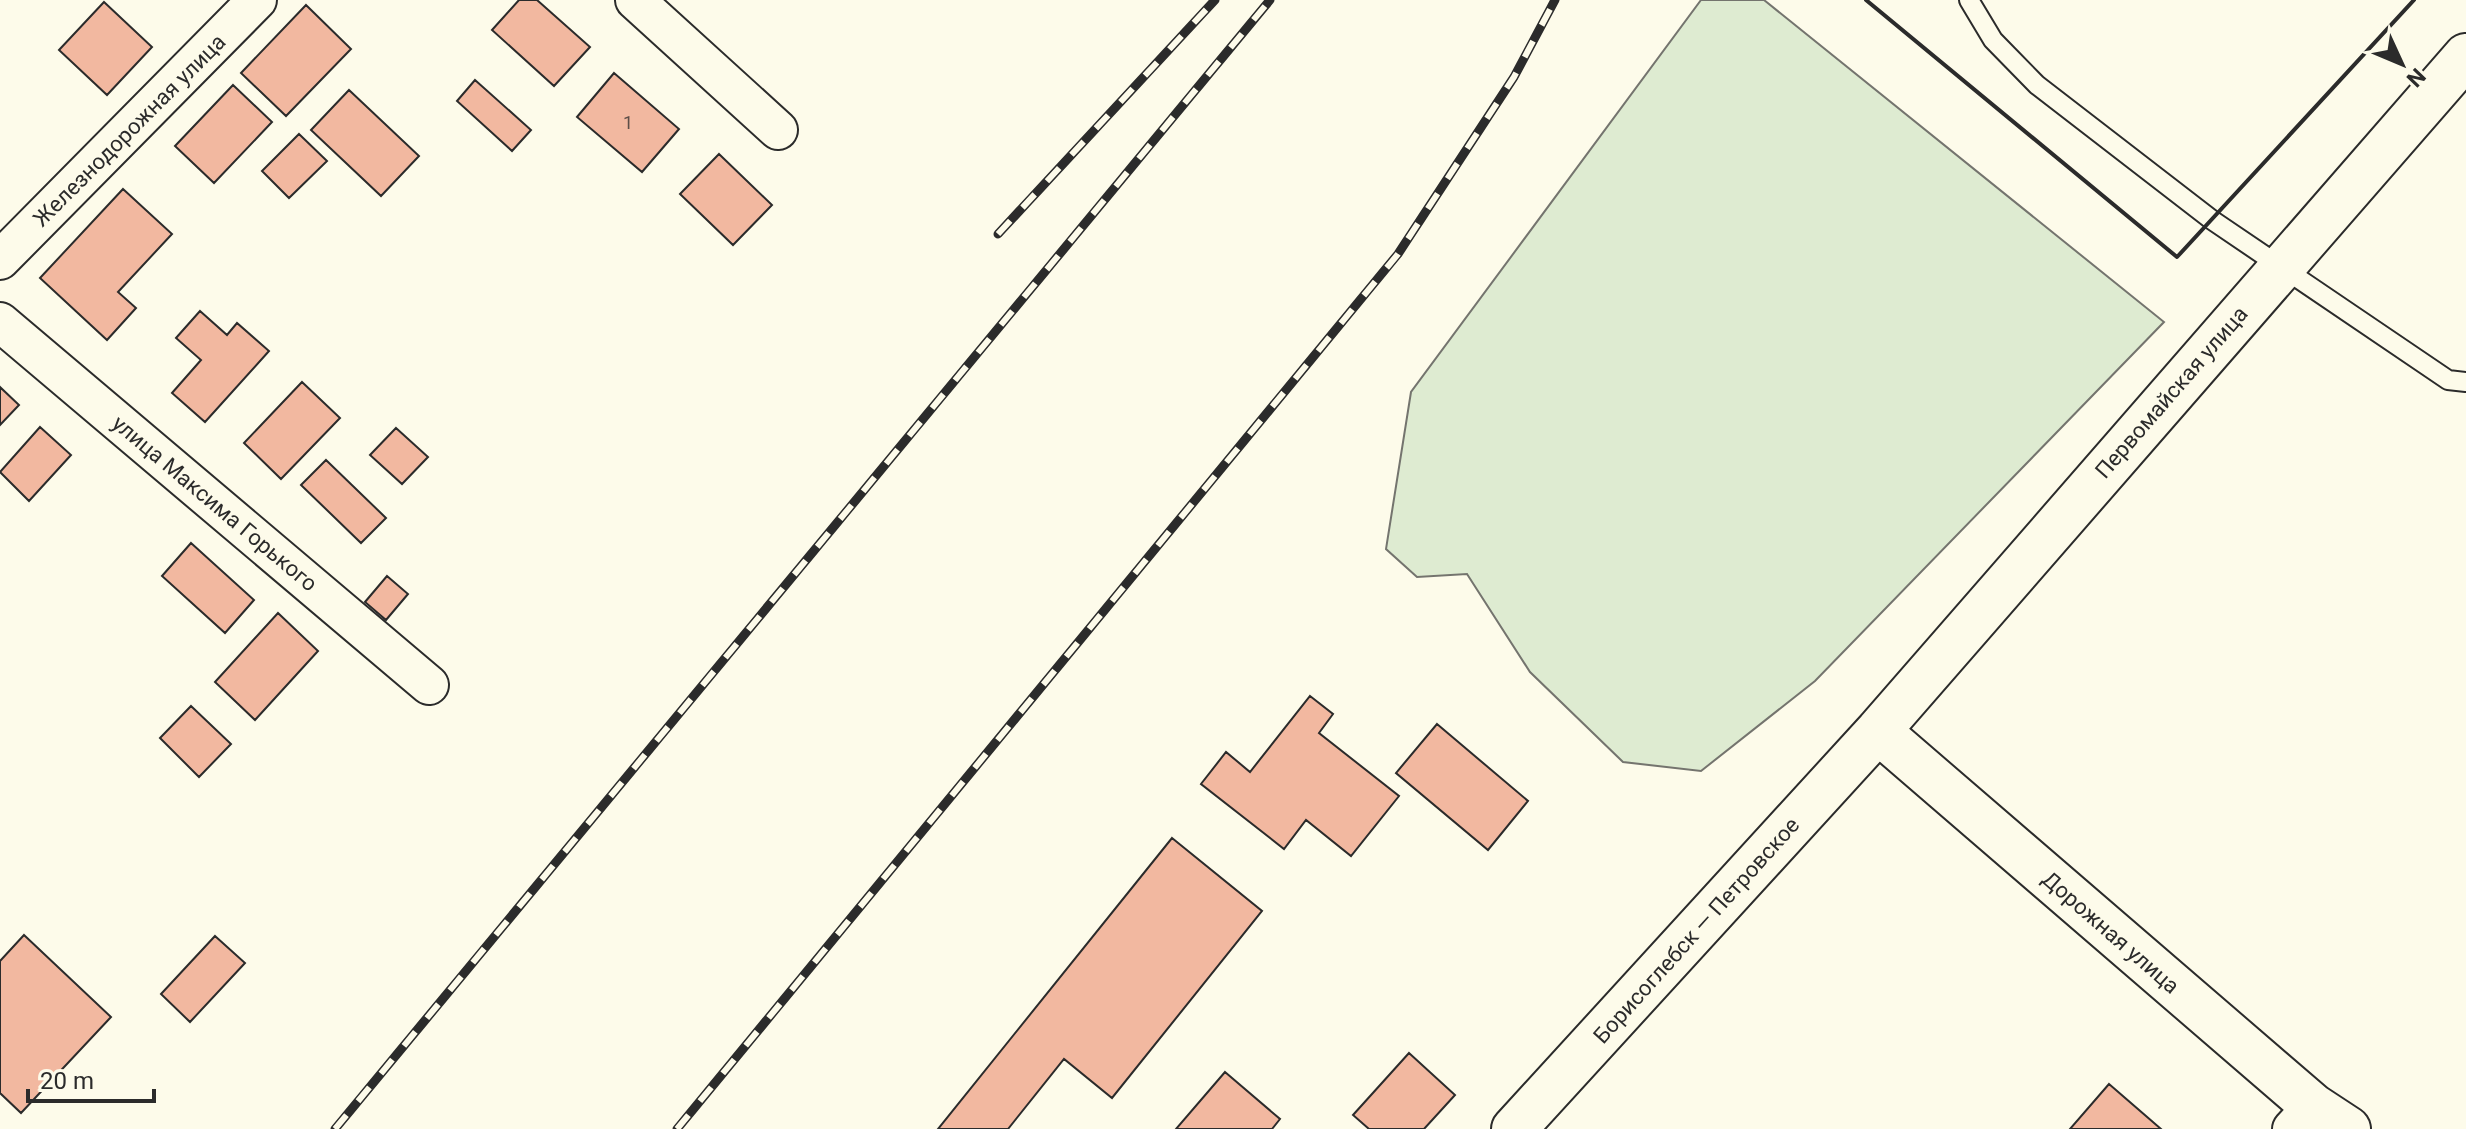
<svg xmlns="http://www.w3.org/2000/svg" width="2466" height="1129" viewBox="0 0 2466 1129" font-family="Roboto,sans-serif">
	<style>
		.green { fill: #deebd1; stroke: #74746e; stroke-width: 2 }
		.building { fill: #f2b8a0; stroke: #2b2b2b; stroke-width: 2 }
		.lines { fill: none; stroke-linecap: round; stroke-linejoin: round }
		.lane-casing { stroke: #2b2b2b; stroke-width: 22 }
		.street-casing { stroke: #2b2b2b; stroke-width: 42 }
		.secondary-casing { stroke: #2b2b2b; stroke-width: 48 }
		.lane { stroke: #fdfbea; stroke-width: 18 }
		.street { stroke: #fdfbea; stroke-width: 38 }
		.secondary { stroke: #fdfbea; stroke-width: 44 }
		.rail-casing { stroke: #2b2b2b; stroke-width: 9 }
		.rail { stroke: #fdfbea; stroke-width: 6; stroke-dasharray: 18; stroke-linecap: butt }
		.wall { stroke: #2b2b2b; stroke-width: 4 }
		.labels { text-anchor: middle; stroke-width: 6; stroke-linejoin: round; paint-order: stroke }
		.number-label { font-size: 18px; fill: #5d4e48 }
		.street-label { font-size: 22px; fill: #2b2b2b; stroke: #fdfbea }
	</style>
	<rect width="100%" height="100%" fill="#fdfbea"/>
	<path class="green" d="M1701,0H1764L2164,322L1815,681L1701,771L1623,762L1530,672L1467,574L1417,577L1386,549L1411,392Z"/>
	<path class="building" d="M519,0H537L590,47L554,86L492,30Z
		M104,2L152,47L107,95L59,50Z
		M306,5L351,49L286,116L241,73Z
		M614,73L679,129L642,172L577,117Z
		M475,80L531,130L512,151L457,101Z
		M233,85L272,122L214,183L175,146Z
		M349,90L419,156L381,196L311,130Z
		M299,134L327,161L289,198L262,171Z
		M719,154L772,205L733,245L680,194Z
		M123,189L172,234L118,292L136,308L107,340L40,278Z
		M200,311L227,335L237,323L269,351L205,422L172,393L201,360L176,338Z
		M302,382L340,418L281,479L244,443Z
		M0,387L19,405L0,425Z
		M40,427L71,455L29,501L0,472Z
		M396,428L428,457L402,484L370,455Z
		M326,460L386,518L361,543L301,485Z
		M191,543L254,600L225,633L162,576Z
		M387,576L408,594L386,620L365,602Z
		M278,613L318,651L255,720L215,682Z
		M1310,696L1333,714L1319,733L1399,796L1351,856L1306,820L1284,849L1201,784L1226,752L1250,772Z
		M191,706L231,744L199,777L160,738Z
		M1437,724L1528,801L1488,850L1396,773Z
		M1172,838L1262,911L1112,1098L1064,1059L1008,1129H938Z
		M24,935L111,1017L21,1113L0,1093V961Z
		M215,936L245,963L190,1022L161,994Z
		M1409,1053L1455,1095L1424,1129H1369L1353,1115Z
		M1225,1072L1280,1119L1272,1129H1176Z
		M2109,1084L2161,1129H2070Z"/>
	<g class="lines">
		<g class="lane-casing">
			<path id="lane" d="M1969,0L1993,40L2037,85L2212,220L2448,380L2466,382"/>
		</g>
		<g class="street-casing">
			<path id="street" d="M635,0L778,130
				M0,260L257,0
				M0,322L429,685
				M2292,1129L2313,1106"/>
		</g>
		<g class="secondary-casing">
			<path id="secondary" d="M1878,731L2313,1106L2348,1129
				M1514,1129L1878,731L2466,56"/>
		</g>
		<use href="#lane" class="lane"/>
		<use href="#street" class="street"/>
		<use href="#secondary" class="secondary"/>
		<g class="rail-casing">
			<path id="rail" d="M998,234L1215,0
				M335,1129L1270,0
				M677,1129L1398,254L1514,77L1555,0"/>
		</g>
		<use href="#rail" class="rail"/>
		<path class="wall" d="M1866,0L2177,257L2414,0"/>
	</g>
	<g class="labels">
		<g class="number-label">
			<text x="628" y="129">1</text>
		</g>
		<g class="street-label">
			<text transform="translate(129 130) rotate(-45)" y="8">Железнодорожная улица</text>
			<text transform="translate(2171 392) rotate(-49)" y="8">Первомайская улица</text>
			<text transform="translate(215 503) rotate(40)" y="8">улица Максима Горького</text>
			<text transform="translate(1696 930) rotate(-48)" y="8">Борисоглебск — Петровское</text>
			<text transform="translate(2111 932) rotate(41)" y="8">Дорожная улица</text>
		</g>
	</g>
	<g transform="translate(2402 64) rotate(134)" stroke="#fdfbea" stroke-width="6" paint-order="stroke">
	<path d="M0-6L14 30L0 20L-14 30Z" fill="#2b2b2b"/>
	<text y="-12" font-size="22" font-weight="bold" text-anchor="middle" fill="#2b2b2b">N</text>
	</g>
	<path d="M28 1089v12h126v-12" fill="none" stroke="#2b2b2b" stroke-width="4"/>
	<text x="40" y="1089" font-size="24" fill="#2b2b2b" stroke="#fdfbea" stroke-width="6" paint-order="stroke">20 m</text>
</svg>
